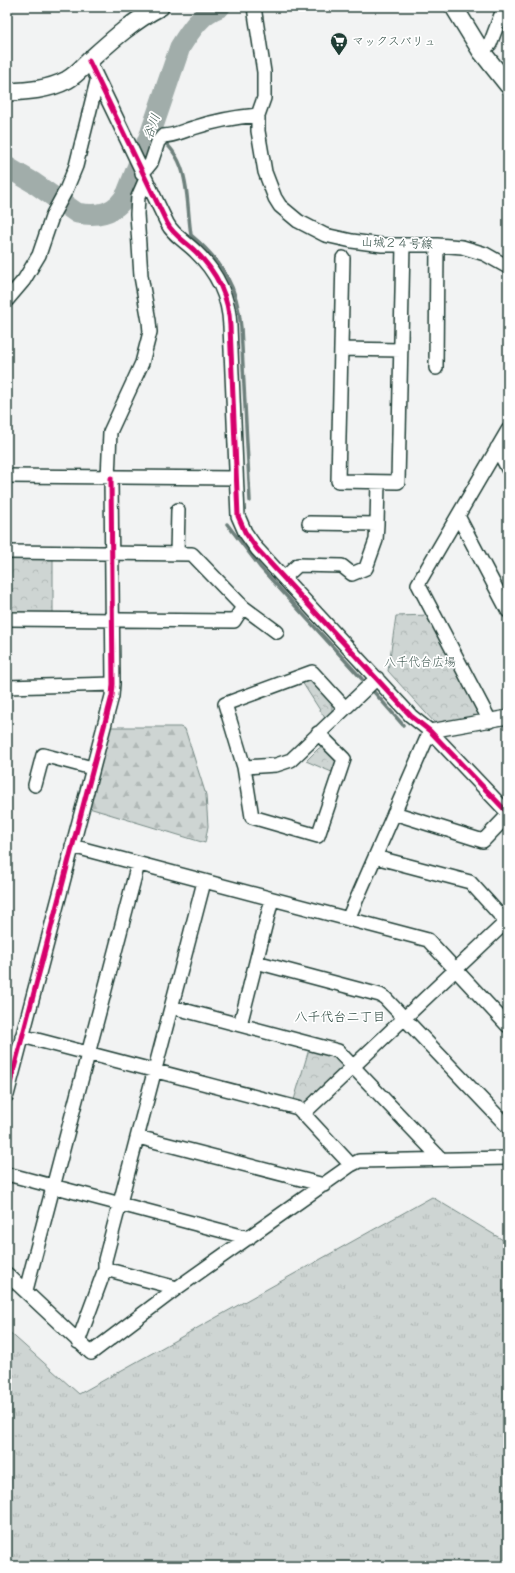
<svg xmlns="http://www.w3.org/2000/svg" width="515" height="1573" viewBox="0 0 515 1573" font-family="Pangolin,'Klee One',sans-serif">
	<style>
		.grass { fill: url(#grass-tufts); stroke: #768984 }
		.forest { fill: url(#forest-firs); stroke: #768984 }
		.park { fill: url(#park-crowns); stroke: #768984 }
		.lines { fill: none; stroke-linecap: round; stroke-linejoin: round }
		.stream { stroke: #6d807b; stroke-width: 3.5 }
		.river { stroke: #a1adaa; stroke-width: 21 }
		.minor-casing { stroke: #1f3d34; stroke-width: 16 }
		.major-casing { stroke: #1f3d34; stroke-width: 20 }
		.minor { stroke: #fff; stroke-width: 13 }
		.major { stroke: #fff; stroke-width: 17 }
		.cycleway-casing { stroke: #fff; stroke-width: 8 }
		.cycleway { stroke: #d6006c; stroke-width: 5 }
		.labels { text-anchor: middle; stroke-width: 3.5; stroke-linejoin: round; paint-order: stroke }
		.poi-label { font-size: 12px; fill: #1f3d34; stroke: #fff; text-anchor: start }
		.street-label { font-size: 12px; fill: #1f3d34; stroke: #fff }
		.park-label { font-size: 12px; fill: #425b54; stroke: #fff }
		.water-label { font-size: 13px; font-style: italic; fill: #465f57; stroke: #fff }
		.neighbourhood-label { font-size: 13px; fill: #1f3d34; stroke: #fff }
	</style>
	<defs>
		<pattern id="grass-tufts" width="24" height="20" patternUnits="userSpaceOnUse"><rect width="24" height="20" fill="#ced5d3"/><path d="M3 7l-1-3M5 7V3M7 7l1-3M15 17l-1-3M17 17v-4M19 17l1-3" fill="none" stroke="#b0b8b6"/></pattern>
		<pattern id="forest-firs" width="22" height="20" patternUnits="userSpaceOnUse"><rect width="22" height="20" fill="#ced5d3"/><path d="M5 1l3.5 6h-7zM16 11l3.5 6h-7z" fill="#b0b8b6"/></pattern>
		<pattern id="park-crowns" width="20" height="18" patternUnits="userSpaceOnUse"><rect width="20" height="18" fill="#ced5d3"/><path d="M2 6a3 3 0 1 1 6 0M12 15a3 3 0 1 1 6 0" fill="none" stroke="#b0b8b6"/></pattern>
	</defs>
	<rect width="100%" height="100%" fill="#f2f3f3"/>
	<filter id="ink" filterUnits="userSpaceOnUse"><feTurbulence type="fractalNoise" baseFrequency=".025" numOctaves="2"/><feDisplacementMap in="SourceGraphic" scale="8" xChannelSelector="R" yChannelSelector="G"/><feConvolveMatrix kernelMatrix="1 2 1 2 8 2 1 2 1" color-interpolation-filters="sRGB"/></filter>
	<g filter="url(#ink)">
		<path class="grass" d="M432,1197L508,1243V1566H7V1330L79,1394Z"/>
		<path class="forest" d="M110,727H180L185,729L206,795L208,826L205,843L89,808Z"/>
		<path class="park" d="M7,557L53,558V613H7Z
			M430,615L481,715L444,724L434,722L388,671L396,616Z
			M305,681L315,682L332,702V712L325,718L302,682Z
			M319,748H329L337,757L338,766L334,773L306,761Z
			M309,1049L337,1055L344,1062V1069L311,1100L301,1103L294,1100Z"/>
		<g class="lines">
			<path class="stream" d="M151,132C192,156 185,194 191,235C222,261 238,287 241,328L250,501
				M227,524L260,567L362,679
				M374,692L403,725"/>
			<path class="river" d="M7,167L34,183L77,213C98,217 116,214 127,193L151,132L180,47C190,31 201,13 220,7"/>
			<g class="minor-casing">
				<path id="minor" d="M254,7L264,72V98L258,115V131L265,172L275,198L280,206L298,221L325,235L352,241L382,245H437L462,247L485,254L508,267
					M481,51L490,44L504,7
					M89,61L167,223C173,235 186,242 195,251C216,271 229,297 230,326L238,516L245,532L257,549L411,716L430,731L508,813
					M142,174L151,163L158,142L163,136C174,136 183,131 193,128C214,121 236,117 258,115
					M343,258L338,481L398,482L403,245
					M7,300L24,280L39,255L53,214L66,190L76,166L97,81
					M341,349L401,350
					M436,368L437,245
					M497,448L508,469
					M7,476L236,478
					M108,478L110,432L142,363L150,332L149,321L141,276L137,214L138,197L145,181
					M458,516L508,611
					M309,523L377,524L378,482
					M7,552L192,554L243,607L234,621L7,619
					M177,554L178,510
					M284,578L298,565L342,566L352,574L366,568L376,540L377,524
					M243,607L277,632
					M7,687L113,684
					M345,708L312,672L225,704L244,767L276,765L291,760L377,678
					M490,721L418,584L508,430
					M430,731L508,717
					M244,767L252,817L318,836L344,759L318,733
					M35,785L43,755L92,768
					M394,813L483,841L508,815
					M72,846L428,940L508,1026
					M375,857L470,882L508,924
					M348,919L430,731
					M256,962L380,995L385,998L508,1127
					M172,1007L338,1051L441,1159
					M240,1025L272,899
					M22,1036L298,1108L351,1165
					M7,1095L112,696L113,684L111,478
					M303,1114L508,920
					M138,1137L324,1185
					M7,1174L249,1238
					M105,1269L177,1288
					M7,1274L91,1353L177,1288L351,1165L359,1161L508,1158
					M26,1290L138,864
					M78,1342L105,1269V1260L204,882"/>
			</g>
			<g class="major-casing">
				<path id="major" d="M454,7L481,51L508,85
					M7,92C27,91 48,90 67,80C76,75 82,68 90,60C111,41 134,20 160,7"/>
			</g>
			<use href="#minor" class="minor"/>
			<use href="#major" class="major"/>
			<g class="cycleway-casing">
				<path id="cycleway" d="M89,61L167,223C173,235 186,242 195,251C216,271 229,297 230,326L238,516L245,532L257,549L411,716L430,731L508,813
					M7,1095L112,696L113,684L111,478"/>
			</g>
			<use href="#cycleway" class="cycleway"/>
		</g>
	</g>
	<defs>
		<g id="supermarket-pin" transform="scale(0.9)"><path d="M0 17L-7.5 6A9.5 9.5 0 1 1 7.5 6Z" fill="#1f3d34" stroke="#fff"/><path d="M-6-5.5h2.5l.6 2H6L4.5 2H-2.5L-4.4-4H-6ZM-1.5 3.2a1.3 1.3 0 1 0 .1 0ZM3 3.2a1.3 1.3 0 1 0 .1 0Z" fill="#fff"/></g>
	</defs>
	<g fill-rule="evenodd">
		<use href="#supermarket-pin" x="339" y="41"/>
	</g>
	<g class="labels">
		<g class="poi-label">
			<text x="352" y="45">マックスバリュ</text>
		</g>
		<g class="street-label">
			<text transform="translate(397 243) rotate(2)" y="4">山城２４号線</text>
		</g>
		<g class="park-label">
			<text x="420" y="666">八千代台広場</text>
		</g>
		<g class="water-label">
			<text transform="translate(151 126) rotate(-70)" y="5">谷川</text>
		</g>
		<g class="neighbourhood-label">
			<text x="340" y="1021">八千代台二丁目</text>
		</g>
	</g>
	<rect width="515" height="1573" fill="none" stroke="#fff" stroke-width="24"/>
	<rect x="12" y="12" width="491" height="1549" fill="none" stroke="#1f3d34" stroke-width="1.5" filter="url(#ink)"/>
</svg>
